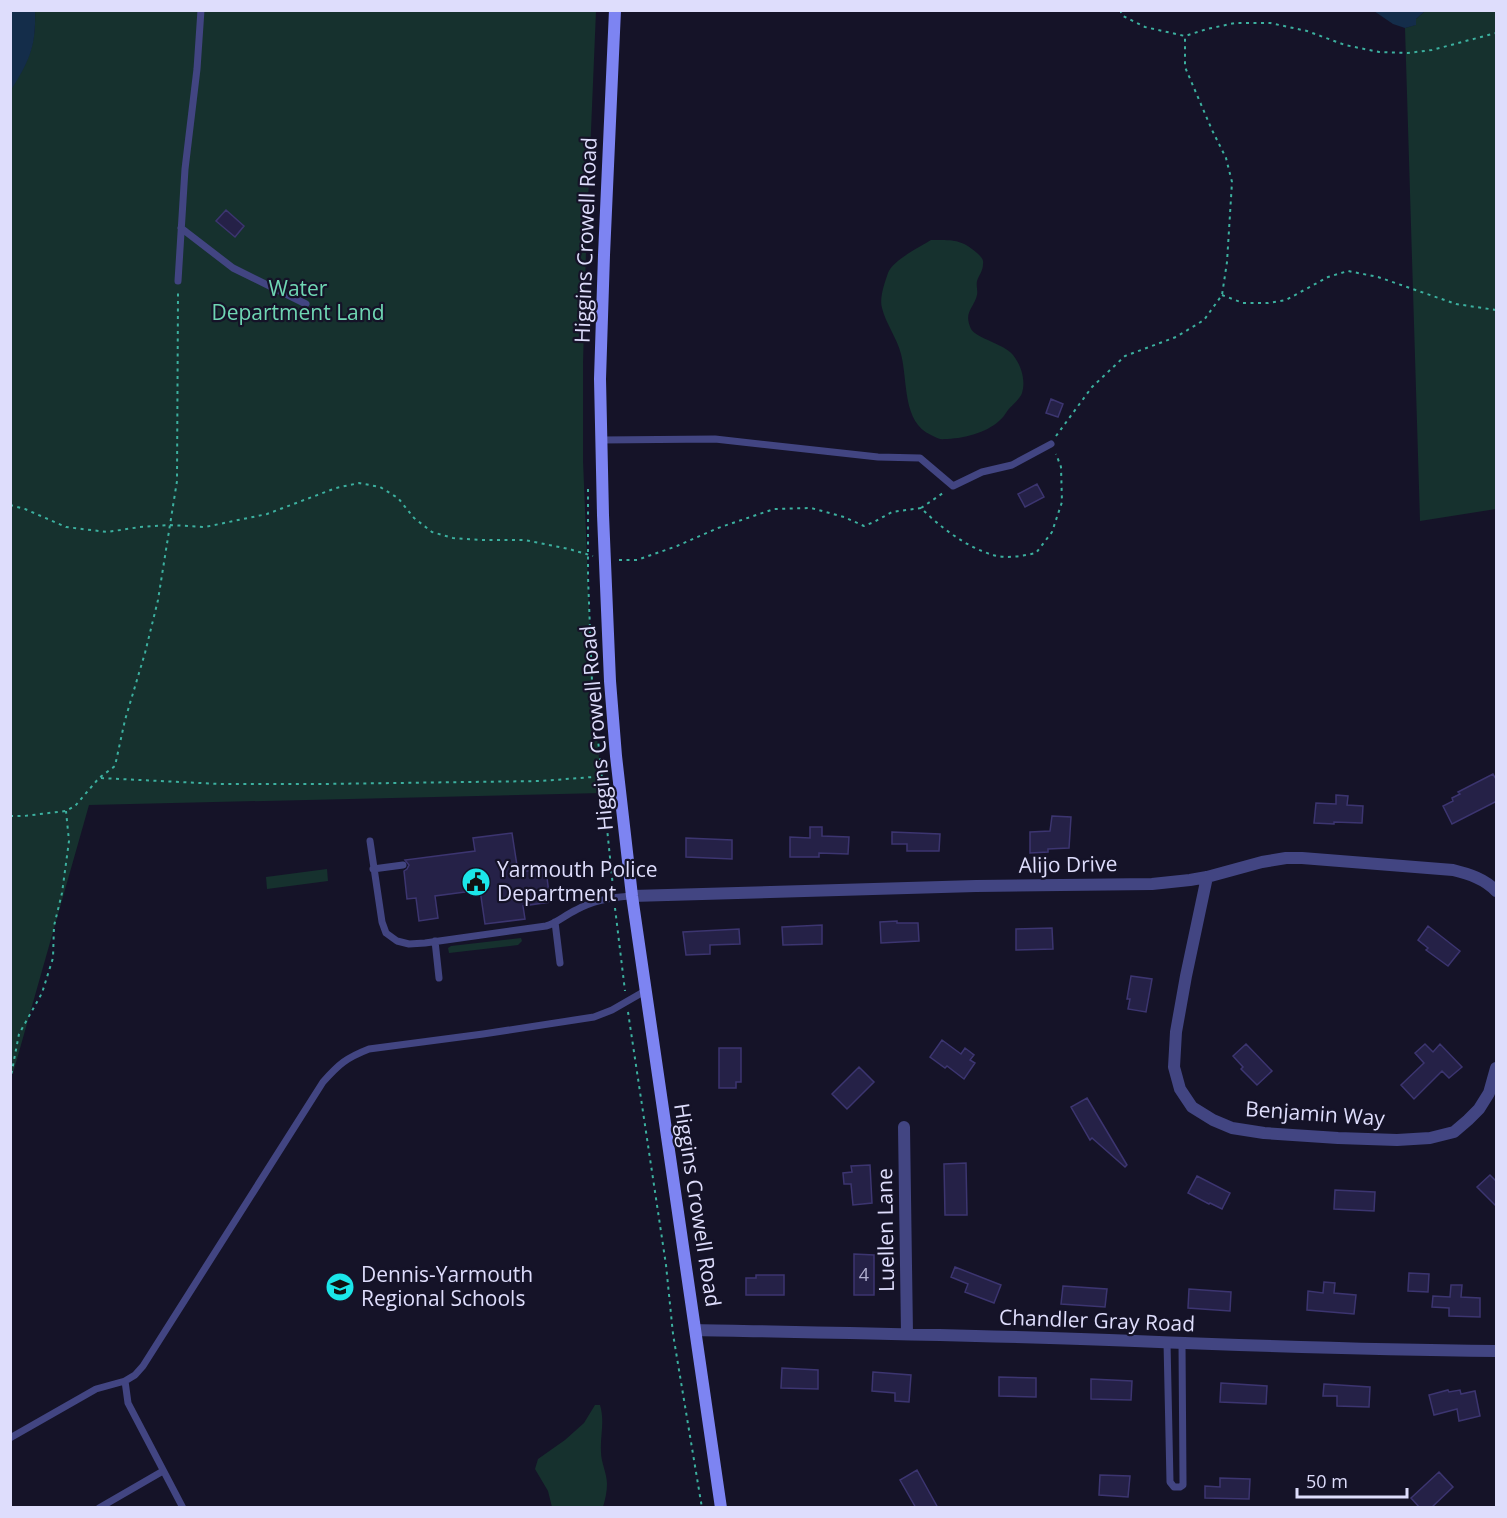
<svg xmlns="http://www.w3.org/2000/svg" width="1507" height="1518" viewBox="0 0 1507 1518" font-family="'Open Sans',sans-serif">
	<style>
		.green { fill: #16312e }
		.water { fill: #142d4a }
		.building { fill: #252147; stroke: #3c3570; stroke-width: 1.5 }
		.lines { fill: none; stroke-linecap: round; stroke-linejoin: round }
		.path { stroke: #3cb09f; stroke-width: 2; stroke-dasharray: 3 4.5; stroke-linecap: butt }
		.service { stroke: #424582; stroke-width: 7 }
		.minor { stroke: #424582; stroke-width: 12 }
		.secondary { stroke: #7d84f2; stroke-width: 12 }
		.labels { text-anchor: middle; stroke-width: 4.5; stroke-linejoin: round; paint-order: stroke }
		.number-label { font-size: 18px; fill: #b0aecf }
		.street-label { font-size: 21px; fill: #deddfc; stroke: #151328 }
		.park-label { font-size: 21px; fill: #6fd6b3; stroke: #151328 }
		.poi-label { font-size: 21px; fill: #deddfc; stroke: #151328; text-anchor: start }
	</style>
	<rect width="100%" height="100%" fill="#151328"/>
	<path class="green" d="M35,11H596L586,250L583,364V461L592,679L602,793L89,805L13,1073L11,1074L10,90C29,62 36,45 35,11Z
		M1425,11H1496V509L1420,521L1405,28L1415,25L1416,19Z
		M931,240C953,240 961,239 977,253C981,257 984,259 983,264C983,271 979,275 977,281C976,286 978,291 977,295C974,308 963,312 971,329C977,339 1003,343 1013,355C1021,365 1026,380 1022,393C1020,399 1012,405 1008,410C1005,414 1003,418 999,421C986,433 962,439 944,439C939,440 936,437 931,435C902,422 908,381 901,354C897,338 886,324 882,308C879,298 885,282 888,273C893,260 920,247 931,240Z
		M327,869L328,881L267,889L266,877Z
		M521,938L522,941L518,945L449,953L448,948L451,946Z
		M595,1405H600C605,1422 600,1435 601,1452C601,1463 607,1473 607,1484C607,1492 605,1500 603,1507H552L548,1491L535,1469L538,1459L565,1440L584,1423Z"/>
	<path class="water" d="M11,10L35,11C36,46 30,60 11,90Z
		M1374,11L1425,10V11L1416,19V25L1405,28L1393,24Z"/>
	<path class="building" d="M226,210L244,226L235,237L216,221Z
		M1051,399L1063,404L1058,417L1046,413Z
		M1037,484L1044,497L1025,507L1018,494Z
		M1493,774L1497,781V801L1452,824L1443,806L1453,801L1452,798L1460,794L1458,792Z
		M1336,795L1348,796L1347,805L1363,806L1362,823L1334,822V824L1314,823L1316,803L1336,804Z
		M1052,816L1071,817L1069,848L1048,849V852L1030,853V832L1050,831Z
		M810,827H822V836L849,837L848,854L819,853V857H790V837L810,838Z
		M892,832L940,834L939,851H907V844H892Z
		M512,833L518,872L546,869L550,902L523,906L525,919L485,924L480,890L435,896L438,918L419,921L416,898L407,899L404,871L407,869L409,865L405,860L475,851L473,838Z
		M686,838L732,840V859L686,857Z
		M897,921V923H918L919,941L881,943L880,922Z
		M822,925V944L783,945L782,927Z
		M1428,926L1460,951L1448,966L1426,950L1428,948L1418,940Z
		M1052,928L1053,949L1016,950V929Z
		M739,929L740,944L710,945V954L686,955L683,932Z
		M1131,976L1152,979L1146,1012L1128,1009L1130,999H1127Z
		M942,1040L961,1054L965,1048L974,1055L970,1060L975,1063L964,1079L947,1066L945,1068L930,1057Z
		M1246,1044L1272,1071L1257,1085L1241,1069L1243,1067L1233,1056Z
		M1425,1044L1433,1052L1440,1044L1462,1067L1449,1078L1442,1071L1414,1099L1401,1085L1424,1063L1415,1053Z
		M719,1048H741V1082H736V1088H719Z
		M859,1067L874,1082L847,1109L832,1094Z
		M1087,1098L1127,1165L1125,1167L1092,1138L1090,1140L1071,1107Z
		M966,1163L967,1215H945L944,1164Z
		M870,1165L872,1203L853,1205L851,1184H844L843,1173L852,1172L851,1166Z
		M1490,1175L1497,1182V1207L1477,1187Z
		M1197,1176L1230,1193L1222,1209L1210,1203L1209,1204L1188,1193Z
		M1335,1190L1375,1192L1374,1211L1334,1209Z
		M854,1254L874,1255V1295H854Z
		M955,1267L1001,1285L994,1303L965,1292L968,1284L951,1277Z
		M1409,1273L1429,1274L1428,1292L1408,1291Z
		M756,1275H784V1295H746V1278H756Z
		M1324,1282L1335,1283L1334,1293L1356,1295L1354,1314L1307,1310L1308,1291L1323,1293Z
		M1451,1285H1462L1461,1297L1480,1298V1317L1449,1316V1308L1432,1307L1433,1296L1450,1297Z
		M1063,1286L1107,1289L1105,1307L1061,1304Z
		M1189,1289L1231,1292L1230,1311L1188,1308Z
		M782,1368L818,1370V1389L781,1388Z
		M873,1372L911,1375L909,1402L895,1401V1393L872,1391Z
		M999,1377L1036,1378V1397L999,1396Z
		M1091,1379L1132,1381L1131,1400L1091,1399Z
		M1221,1383L1267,1386L1266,1404L1220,1402Z
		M1324,1384L1370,1387L1369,1407L1337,1406V1396H1323Z
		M1448,1390L1449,1392L1460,1390L1461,1394L1475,1391L1480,1416L1459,1421L1457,1409L1434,1415L1429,1395Z
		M917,1470L938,1508H916L900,1480Z
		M1439,1472L1453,1487L1431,1508H1420L1411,1498Z
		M1100,1475L1130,1476L1128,1497L1099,1495Z
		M1220,1478L1250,1479L1249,1499L1205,1498V1486L1220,1487Z"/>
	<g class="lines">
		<path class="path" d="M1120,10L1123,16L1145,27L1185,36L1207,29L1235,23H1270L1307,31L1345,45L1379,52L1408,53L1432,50L1496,33
			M1222,295L1243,303H1268L1286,300L1328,277L1348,271L1378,277L1456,304L1496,310
			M1056,436L1092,387L1125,356L1176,337L1204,320L1222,295L1227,262L1232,182L1226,158L1212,130L1185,67V36
			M588,489V577L592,681L613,887
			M10,505L25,509L66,527L107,532L140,527L170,525L205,527L267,514L336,488L359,483L380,487L398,498L414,518L432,532L453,538L481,540H525L569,549L593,556
			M921,508L943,493
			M619,560H637L677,546L718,528L774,509L811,508L844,517L864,526L874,522L892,512L921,508C940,527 966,547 993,555C1006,559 1022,556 1036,553L1052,532L1062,502L1061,467L1056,454
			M101,778L219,784H323L541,781L593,777L601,778
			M10,816H24L66,811L75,806L99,778L115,766L125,720L145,653L158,600L177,481L178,292
			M615,908L625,991
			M628,1012L666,1265L673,1334L702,1508
			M10,1081L19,1034L42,993L53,958L54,926L62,893L69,841L66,811"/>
		<path class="service" d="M181,228L233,268L306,304
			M178,281L185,169L197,69L201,10
			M602,440L715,439L878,457L920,458L953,486L982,472L1012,465L1051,444
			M370,841L382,922L386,933L397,941L409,944L425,943L546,926C557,923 565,915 576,910C592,901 613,897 632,896
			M373,869L403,865
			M555,922L560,963
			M435,941L439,978
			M1167,1342L1170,1482L1174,1487H1180L1183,1485V1481L1182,1343
			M10,1438L96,1389L125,1381
			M99,1508L163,1471
			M183,1508L128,1403L125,1381L135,1375L143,1366L323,1082C339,1064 346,1058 369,1049L483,1034L594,1017L612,1010L645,991"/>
		<path class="minor" d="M1207,877L1186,976L1176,1032L1174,1067L1180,1089L1192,1107L1213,1120L1232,1128L1264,1133L1338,1138L1397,1140L1430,1138L1454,1132L1468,1120L1479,1109L1489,1093L1496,1068
			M632,896L976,886L1152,884L1190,880L1207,877L1262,862L1286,858H1302L1453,870C1469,874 1485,879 1496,891
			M904,1127L907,1334
			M696,1330C842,1333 988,1335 1135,1341C1255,1346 1376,1350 1496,1351"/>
		<path class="secondary" d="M615,10L604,255L600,379L603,515L610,681L616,756L632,896L721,1508"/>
	</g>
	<defs>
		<g id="civic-disc" transform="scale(1.5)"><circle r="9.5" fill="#1be6e9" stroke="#151328"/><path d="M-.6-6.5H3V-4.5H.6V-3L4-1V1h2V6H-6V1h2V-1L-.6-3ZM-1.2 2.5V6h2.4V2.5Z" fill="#111"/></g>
		<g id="school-disc" transform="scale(1.5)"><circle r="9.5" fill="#1be6e9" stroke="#151328"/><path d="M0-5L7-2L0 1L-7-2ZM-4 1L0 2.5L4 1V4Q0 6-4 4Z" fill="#111"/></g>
	</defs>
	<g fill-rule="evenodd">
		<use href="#civic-disc" x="476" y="882"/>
		<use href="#school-disc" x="340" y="1287"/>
	</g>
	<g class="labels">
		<g class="number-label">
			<text x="864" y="1281">4</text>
		</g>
		<g class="street-label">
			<text transform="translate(586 240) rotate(-88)" y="7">Higgins Crowell Road</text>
			<text transform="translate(597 728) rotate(-95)" y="7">Higgins Crowell Road</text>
			<text transform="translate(1068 865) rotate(-1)" y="7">Alijo Drive</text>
			<text transform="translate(1315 1114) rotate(4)" y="7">Benjamin Way</text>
			<text transform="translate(697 1205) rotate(81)" y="7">Higgins Crowell Road</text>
			<text transform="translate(886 1230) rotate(-91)" y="7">Luellen Lane</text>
			<text transform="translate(1097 1321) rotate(2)" y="7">Chandler Gray Road</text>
		</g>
		<g class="park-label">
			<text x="298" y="296">Water<tspan x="298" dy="24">Department Land</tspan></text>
		</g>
		<g class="poi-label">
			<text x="497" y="877">Yarmouth Police<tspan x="497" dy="24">Department</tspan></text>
			<text x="361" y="1282">Dennis-Yarmouth<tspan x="361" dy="24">Regional Schools</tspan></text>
		</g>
	</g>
	<rect width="1507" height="1518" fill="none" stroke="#deddfc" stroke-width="24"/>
	<path d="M1297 1488v9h110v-9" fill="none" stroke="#deddfc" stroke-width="3"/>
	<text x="1306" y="1488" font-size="18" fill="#deddfc" stroke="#151328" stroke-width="4.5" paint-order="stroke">50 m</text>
</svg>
